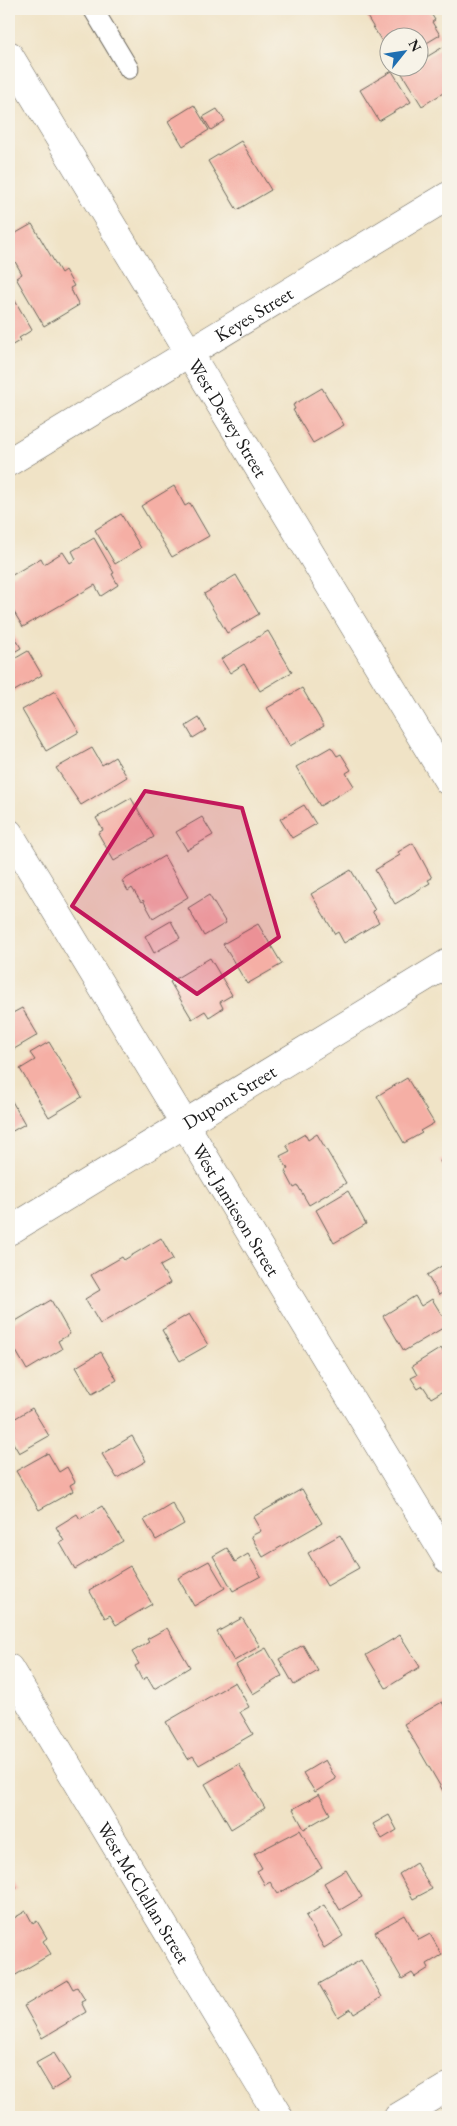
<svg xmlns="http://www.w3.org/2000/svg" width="457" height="2126" viewBox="0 0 457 2126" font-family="'EB Garamond',serif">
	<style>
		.building { fill: #f5afa5 }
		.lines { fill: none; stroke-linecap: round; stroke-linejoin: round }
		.lane-casing { stroke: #666258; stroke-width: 21 }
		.street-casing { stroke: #666258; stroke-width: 29 }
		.secondary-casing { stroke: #666258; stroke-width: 29 }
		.lane { stroke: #fff; stroke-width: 19 }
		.street { stroke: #fff; stroke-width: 28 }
		.secondary { stroke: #fff; stroke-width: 28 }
		.marked { fill: #c2185b; fill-opacity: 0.2; stroke: #c2185b; stroke-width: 4; stroke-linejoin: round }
		.labels { text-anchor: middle; stroke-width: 5; stroke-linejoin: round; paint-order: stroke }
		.street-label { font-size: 19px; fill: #1c1c1c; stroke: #f7f3e8 }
	</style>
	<rect width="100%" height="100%" fill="#f7f3e8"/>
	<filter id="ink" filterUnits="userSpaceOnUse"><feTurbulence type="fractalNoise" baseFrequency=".02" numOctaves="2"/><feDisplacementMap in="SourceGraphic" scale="10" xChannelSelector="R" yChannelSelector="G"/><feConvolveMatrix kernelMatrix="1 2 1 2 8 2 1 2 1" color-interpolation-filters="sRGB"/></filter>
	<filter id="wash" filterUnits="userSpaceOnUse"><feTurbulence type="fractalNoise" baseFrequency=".0096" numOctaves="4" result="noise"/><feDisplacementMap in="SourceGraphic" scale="20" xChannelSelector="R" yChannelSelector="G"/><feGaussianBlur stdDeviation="1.12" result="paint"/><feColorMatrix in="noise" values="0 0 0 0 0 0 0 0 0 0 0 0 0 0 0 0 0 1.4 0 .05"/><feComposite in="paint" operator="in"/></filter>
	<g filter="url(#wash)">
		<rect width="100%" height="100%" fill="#f0e3c6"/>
		<g id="blocks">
			<path class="building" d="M365,9H428L435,20L432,22L440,35L420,47V38H390V55L363,10Z
				M448,44V90L422,106L401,72L409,68H420V61Z
				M392,71L411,102L379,121L360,90Z
				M194,105L209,130L183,146L168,121Z
				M217,109L225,121L211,130L203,117Z
				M241,141L271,190L237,210L208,161Z
				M32,224L61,273L65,270L74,286L70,288L79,305L44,326L16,278L22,274L9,251V237Z
				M10,292L32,330L19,338L21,340L9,347Z
				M322,388L344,425L313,443L293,410L295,409L293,405Z
				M174,486L185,506L190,503L209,536L172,557L141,506Z
				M121,514L141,548L115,564L95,530Z
				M94,538L114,573L112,574L118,585L101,596L95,585L23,627L9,604V577L41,558L44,564L63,552L70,563L76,559L72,551Z
				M236,575L259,614L227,633L204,594Z
				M9,627L21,648L9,655Z
				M268,631L292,672L260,691L244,664L230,673L221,659Z
				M28,651L42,675L11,693L9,689V662Z
				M302,688L324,726L290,746L267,708Z
				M55,691L79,732L46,751L22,710Z
				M199,718L206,730L193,738L186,726Z
				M331,747L337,756L341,754L351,770L346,773L354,786L320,806L296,767Z
				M92,748L102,765L115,757L127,777L81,805L56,768Z
				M131,798L154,837L114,861L98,833L103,830L96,818Z
				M304,805L316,824L292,838L280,819Z
				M202,817L213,835L187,850L176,832Z
				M413,843L432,878L428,880L430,883L395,904L375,870L400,855L398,852Z
				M164,856L188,897L153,918L143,900L141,902L132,888L128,891L122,881Z
				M351,870L375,910L372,911L379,922L344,943L338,932L335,934L311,894Z
				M209,895L226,923L204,936L188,908Z
				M171,921L180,938L154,953L145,936Z
				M258,924L282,964L247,984L223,944Z
				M210,958L232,995L220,1002L223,1008L209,1017L205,1011L192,1019L170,982Z
				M22,1008L38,1035L9,1052V1015Z
				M49,1042L82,1097L49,1117L20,1069L35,1060L30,1053Z
				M407,1078L434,1123L420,1131L422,1133L404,1143L377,1096Z
				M9,1096L25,1124L9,1133Z
				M305,1134L308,1140L317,1134L346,1183L309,1205L298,1186L294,1188L285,1171L288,1169L280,1156L290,1151L286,1145Z
				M448,1156V1175L440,1161Z
				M348,1191L366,1224L334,1243L316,1210Z
				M161,1238L173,1259L160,1266L170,1283L100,1324L85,1299L100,1290L91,1275L122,1257L124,1260Z
				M448,1262V1289L439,1295L427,1275Z
				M415,1296L421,1306L432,1299L448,1325L404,1351L383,1316Z
				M51,1300L70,1334L58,1341L62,1349L27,1370L9,1339V1325Z
				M189,1314L208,1345L180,1361L162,1330Z
				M441,1348L448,1360V1388L431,1398L423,1386L418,1389L411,1378L417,1375L412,1366Z
				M101,1352L117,1380L92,1394L76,1367Z
				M32,1408L49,1436L19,1453L9,1436V1422Z
				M132,1436L146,1461L117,1478L102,1454Z
				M48,1453L59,1472L67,1467L75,1482L70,1485L73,1491L39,1510L16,1471Z
				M302,1489L322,1523L263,1557L251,1536L261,1531L253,1517Z
				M172,1503L184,1524L156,1540L144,1520Z
				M102,1506L123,1541L75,1569L60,1543L64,1541L56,1527L77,1514L80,1519Z
				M340,1535L359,1568L327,1586L308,1553Z
				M227,1548L235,1562L248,1554L261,1576L233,1591L213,1556Z
				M209,1561L225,1588L194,1606L178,1578Z
				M130,1566L152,1604L116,1625L110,1615L105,1618L89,1590Z
				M242,1618L260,1646L234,1661L217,1632Z
				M167,1628L190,1667L154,1689L147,1677L142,1680L135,1666L139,1664L132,1652L149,1642L147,1639Z
				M400,1635L420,1667L386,1688L366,1655Z
				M303,1645L318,1671L294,1685L279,1659Z
				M266,1648L282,1676L253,1694L236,1665Z
				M235,1682L249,1707L240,1712L253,1734L199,1765L193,1756L188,1759L166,1722Z
				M442,1702L448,1713V1795L446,1796L404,1724Z
				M325,1760L336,1779L315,1792L303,1773Z
				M239,1764L265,1808L231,1829L205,1784Z
				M319,1794L330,1814L304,1829L293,1809Z
				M389,1815L397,1830L382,1839L373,1824Z
				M300,1830L322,1868L278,1894L270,1882L265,1885L257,1871L262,1868L254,1854Z
				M416,1863L432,1889L413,1899L399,1874Z
				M346,1870L362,1897L340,1910L324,1883Z
				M9,1874L17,1888L9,1893Z
				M324,1905L343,1936L324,1948L306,1916Z
				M26,1911L33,1924L37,1921L47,1938L43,1941L51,1954L9,1979V1921Z
				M405,1915L419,1940L430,1934L442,1955L427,1964L429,1968L415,1977L412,1973L402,1979L375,1932Z
				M361,1960L382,1997L354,2014L351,2009L338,2017L319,1984Z
				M68,1980L73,1989L77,1987L85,2000L81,2002L86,2012L42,2038L24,2006Z
				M54,2053L70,2079L52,2090L36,2063Z"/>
		</g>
	</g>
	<g filter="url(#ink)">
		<use href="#blocks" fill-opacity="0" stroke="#666258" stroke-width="1"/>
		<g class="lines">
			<g class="lane-casing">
				<path id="lane" d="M93,9L129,69"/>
			</g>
			<g class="street-casing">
				<g id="street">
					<path id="s1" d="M9,55L448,781"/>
					<path id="s2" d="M9,462L448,196"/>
					<path id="s3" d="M9,833L448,1560"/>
					<path id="s4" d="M9,1668L279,2117"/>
					<path d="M398,2117L448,2087"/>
				</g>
			</g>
			<g class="secondary-casing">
				<g id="secondary">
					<path id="s5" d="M9,1231L448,963"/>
				</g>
			</g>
			<use href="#lane" class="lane"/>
			<use href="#street" class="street"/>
			<use href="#secondary" class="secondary"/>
		</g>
	</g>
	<path class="marked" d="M145,791L242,808L279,937L197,994L72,906Z"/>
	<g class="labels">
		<g class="street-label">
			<text dy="7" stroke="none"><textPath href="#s2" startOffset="286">Keyes Street</textPath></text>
			<text dy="7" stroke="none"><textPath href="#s1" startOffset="424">West Dewey Street</textPath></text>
			<text dy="7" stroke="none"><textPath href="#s5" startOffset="258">Dupont Street</textPath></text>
			<text dy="7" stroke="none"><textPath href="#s3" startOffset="440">West Jamieson Street</textPath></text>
			<text dy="7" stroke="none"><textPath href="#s4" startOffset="262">West McClellan Street</textPath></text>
		</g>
	</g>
	<rect width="457" height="2126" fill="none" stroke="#f7f3e8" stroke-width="30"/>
	<g transform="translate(404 52) rotate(60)"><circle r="24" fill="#f7f3e8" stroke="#9f9d96"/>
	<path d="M0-4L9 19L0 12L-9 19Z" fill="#1f6fb2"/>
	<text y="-8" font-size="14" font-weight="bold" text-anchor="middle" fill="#1c1c1c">N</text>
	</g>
</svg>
